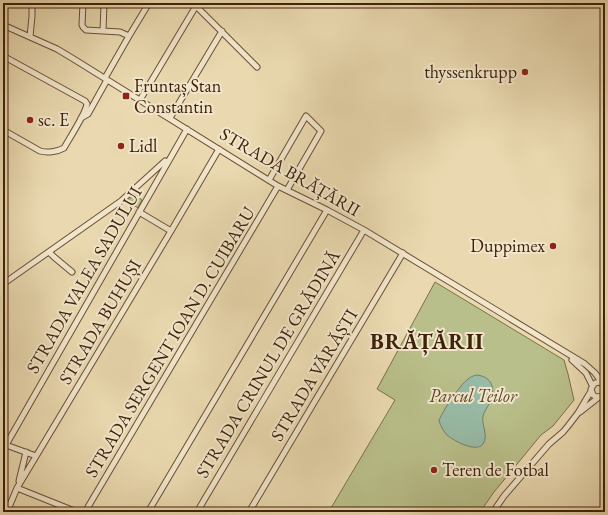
<svg xmlns="http://www.w3.org/2000/svg" width="608" height="515" viewBox="0 0 608 515" font-family="'EB Garamond',serif">
	<style>
		.green { fill: #b9bf8a; stroke: #7c704a }
		.water { fill: #98bba7; stroke: #757e68 }
		.lines { fill: none; stroke-linecap: round; stroke-linejoin: round }
		.minor-casing { stroke: #6a5033; stroke-width: 7 }
		.minor { stroke: #f1e6cc; stroke-width: 5 }
		.poi-dot { fill: #8f2418; stroke: #f1e6cc; stroke-width: 1.5 }
		.labels { text-anchor: middle; stroke-width: 4; stroke-linejoin: round; paint-order: stroke }
		.poi-label { font-size: 18px; fill: #402209; stroke: #f1e6cc; text-anchor: start }
		.street-label { font-size: 18px; fill: #402209; stroke: #f1e6cc }
		.park-label { font-size: 18px; font-style: italic; fill: #5e4929; stroke: #f1e6cc }
		.district-label { font-size: 22px; font-weight: bold; letter-spacing: 1px; fill: #402209; stroke: #f1e6cc }
	</style>
	<rect width="100%" height="100%" fill="#ead9b0"/>
	<filter id="stains"><feTurbulence type="fractalNoise" baseFrequency=".005" numOctaves="4"/><feColorMatrix values="0 0 0 0 .2 0 0 0 0 .09 0 0 0 0 .02 0 0 0 .5 -.17"/></filter>
	<radialGradient id="worn" r=".72"><stop offset=".6" stop-color="#630" stop-opacity="0"/><stop offset="1" stop-color="#630" stop-opacity=".3"/></radialGradient>
	<path class="green" d="M135,194L142,200L138,208L127,201Z
		M435,282L564,360L568,374L574,400L553,426L541,435L494,492L480,512H338L331,508L395,400L377,389Z"/>
	<path class="water" d="M476,375C492,376 496,389 490,402C488,407 484,411 483,416C481,425 489,435 483,444C476,453 454,441 447,435C443,431 441,426 439,421C441,413 460,385 468,379C470,377 473,376 476,375Z"/>
	<g class="lines">
		<g class="minor-casing">
			<path id="minor" d="M83,3L82,25L83,27L86,30L120,32L129,36
				M193,3L257,67
				M3,25L57,49L72,58L278,186L327,210L364,230L585,364L595,373L602,383
				M103,31L104,3
				M30,37L32,16V3
				M3,56L85,101L87,104C86,113 69,139 64,148C57,152 47,153 40,151L3,130
				M105,78L129,36L149,3
				M140,100L196,6
				M81,118L88,114L107,80
				M170,118L222,31
				M269,180L306,116L321,131L287,190
				M139,212L171,231
				M49,252L54,257L72,272
				M3,284L121,201L165,161
				M572,360L586,373L592,385
				M605,387C602,382 598,381 594,384L591,389L593,395C597,398 602,397 605,393
				M580,412L599,397
				M36,456L6,445L187,129
				M19,481L26,452
				M17,488L77,512
				M7,512L17,488L171,231L219,149
				M85,512L278,186
				M148,512L327,210
				M197,512L364,230
				M249,512L403,253
				M493,512L504,496L549,444L563,432L568,426L578,413L591,391"/>
		</g>
		<use href="#minor" class="minor"/>
	</g>
	<g class="poi-dot">
		<circle cx="525" cy="72" r="4"/>
		<rect x="122" y="92" width="8" height="8" rx="2"/>
		<circle cx="30" cy="120" r="4"/>
		<circle cx="121" cy="146" r="4"/>
		<circle cx="553" cy="246" r="4"/>
		<circle cx="434" cy="470" r="4"/>
	</g>
	<g class="labels">
		<g class="poi-label">
			<text x="517" y="78" text-anchor="end">thyssenkrupp</text>
			<text x="134" y="92">Fruntaș Stan<tspan x="134" dy="21">Constantin</tspan></text>
			<text x="38" y="126">sc. E</text>
			<text x="129" y="152">Lidl</text>
			<text x="545" y="252" text-anchor="end">Duppimex</text>
			<text x="442" y="476">Teren de Fotbal</text>
		</g>
		<g class="street-label">
			<text transform="translate(290 172) rotate(30)" y="6">STRADA BRĂȚĂRII</text>
			<text transform="translate(84 280) rotate(-60)" y="6">STRADA VALEA SADULUI</text>
			<text transform="translate(100 322) rotate(-59)" y="6">STRADA BUHUȘI</text>
			<text transform="translate(170 342) rotate(-59)" y="6">STRADA SERGENT IOAN D. CUIBARU</text>
			<text transform="translate(268 364) rotate(-59)" y="6">STRADA CRINUL DE GRĂDINĂ</text>
			<text transform="translate(314 375) rotate(-59)" y="6">STRADA VĂRĂȘTI</text>
		</g>
		<g class="park-label">
			<text x="473" y="402">Parcul Teilor</text>
		</g>
		<g class="district-label">
			<text x="427" y="349">BRĂȚĂRII</text>
		</g>
	</g>
	<rect width="608" height="515" fill="none" stroke="#ead9b0" stroke-width="16"/>
	<rect x="4" y="4" width="600" height="507" fill="none" stroke="#402209" stroke-width="2"/>
	<rect x="8" y="8" width="592" height="499" fill="none" stroke="#402209"/>
	<rect width="100%" height="100%" filter="url(#stains)"/>
	<rect width="100%" height="100%" fill="url(#worn)"/>
</svg>
